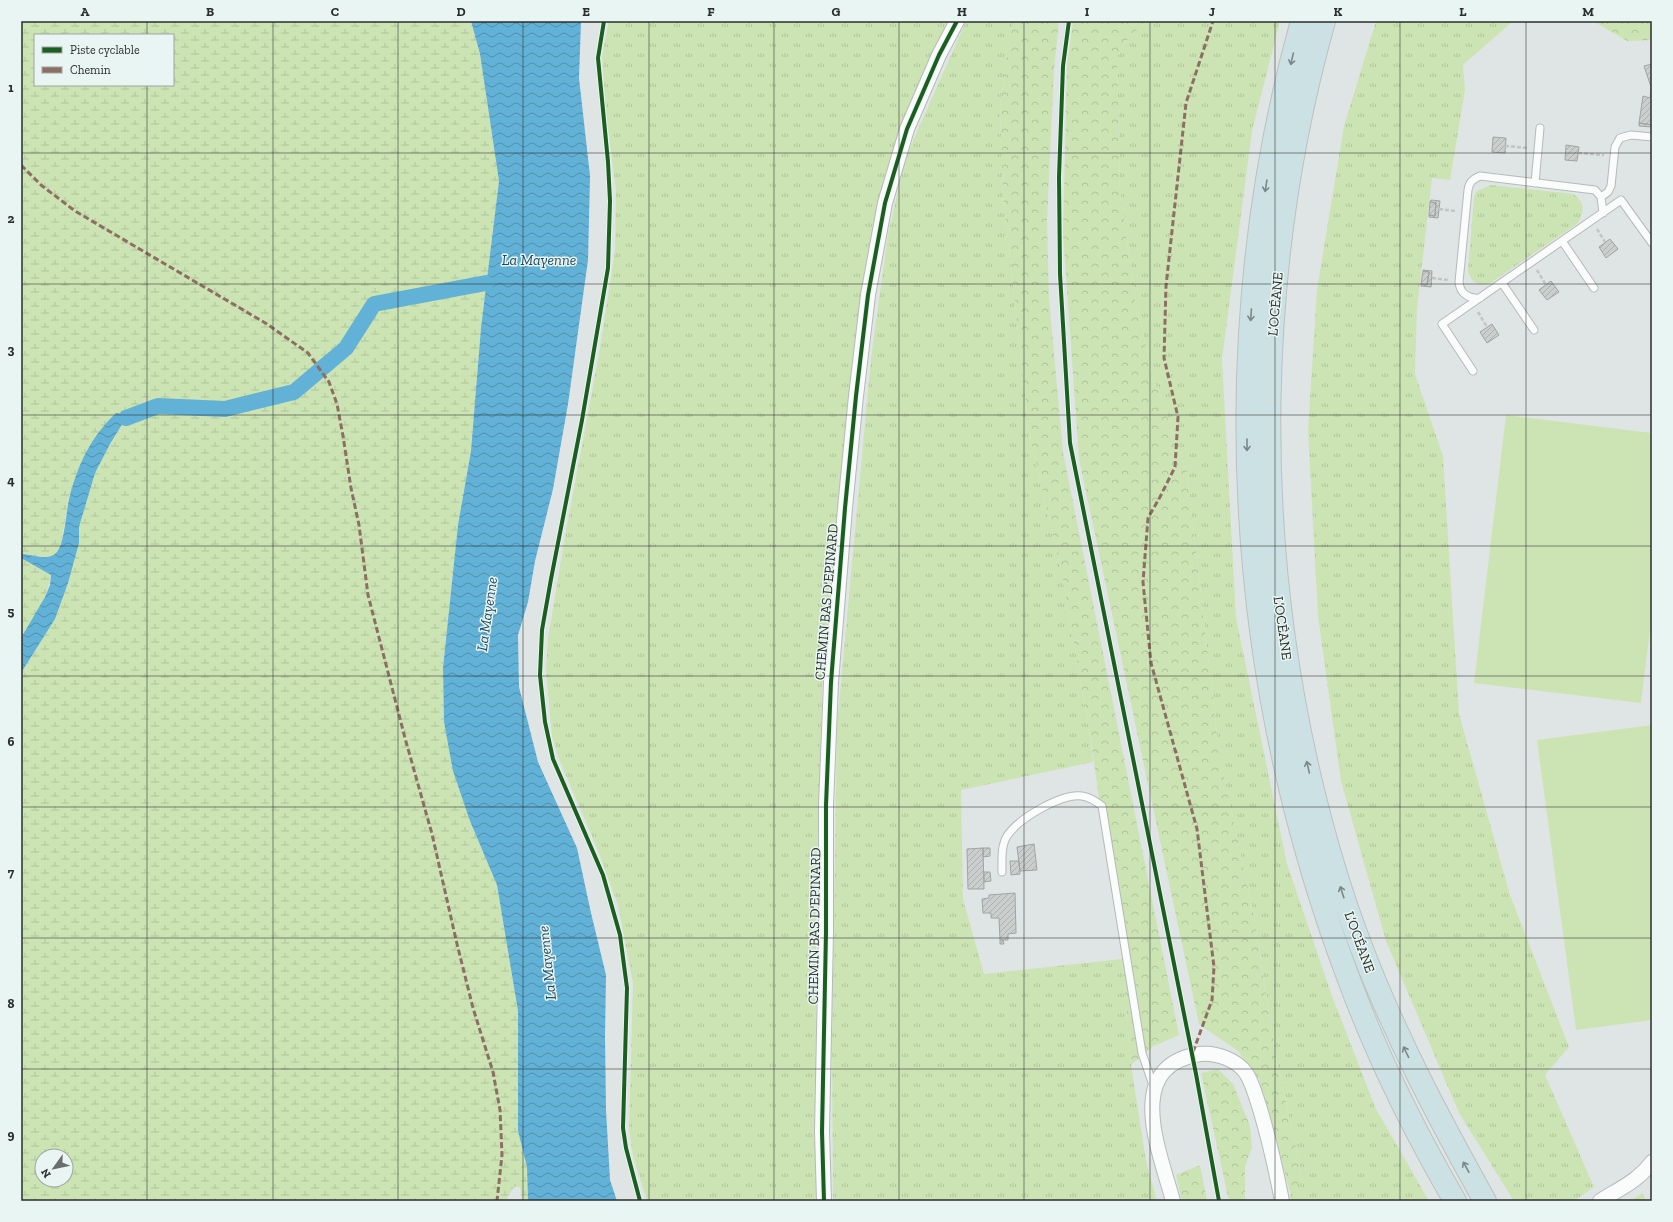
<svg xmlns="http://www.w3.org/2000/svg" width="1673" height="1222" viewBox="0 0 1673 1222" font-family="'Zilla Slab',serif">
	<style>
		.grass { fill: url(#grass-tufts) }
		.forest { fill: url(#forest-crowns) }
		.wetland { fill: url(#wetland-marsh); fill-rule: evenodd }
		.pitch { fill: #cce4b3 }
		.water { fill: url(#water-waves) }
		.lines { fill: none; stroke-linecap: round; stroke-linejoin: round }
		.canal { stroke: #62b1d6; stroke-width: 16 }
		.building { fill: url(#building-hatch); stroke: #a0a4a3 }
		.service-casing { stroke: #b5bab9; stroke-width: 9 }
		.minor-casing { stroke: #b5bab9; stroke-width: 16 }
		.motorway-casing { stroke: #bdc0c0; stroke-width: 24 }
		.path { stroke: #c3c4c4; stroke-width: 2.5; stroke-dasharray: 4 2; stroke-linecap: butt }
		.service { stroke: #fafbfb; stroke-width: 7 }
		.minor { stroke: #fafbfb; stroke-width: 14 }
		.motorway { stroke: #cbe1e3; stroke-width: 22 }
		.quiet { stroke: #8d6e63; stroke-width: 3; stroke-dasharray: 6 3; stroke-linecap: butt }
		.cycleway-casing { stroke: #e9f5f2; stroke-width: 6 }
		.cycleway { stroke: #1b5e20; stroke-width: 4 }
		.oneway { stroke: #7a8888 }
		.grid { fill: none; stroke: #2a2e2d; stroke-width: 1; stroke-opacity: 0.55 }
		.labels { text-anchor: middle; stroke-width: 3; stroke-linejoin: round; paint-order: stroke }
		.street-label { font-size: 14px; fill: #2a2e2d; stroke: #e9f5f2 }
		.water-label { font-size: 15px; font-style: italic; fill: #1e4a60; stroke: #e9f5f2 }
		.neatline { fill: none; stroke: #2a2e2d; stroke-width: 1.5 }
		.grid-label { font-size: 13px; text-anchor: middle; font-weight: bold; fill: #2a2e2d }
	</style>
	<defs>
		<pattern id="grass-tufts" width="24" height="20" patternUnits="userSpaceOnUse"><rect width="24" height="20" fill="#cce4b3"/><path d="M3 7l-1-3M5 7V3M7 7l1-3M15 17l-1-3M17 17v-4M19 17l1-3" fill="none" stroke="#afc49a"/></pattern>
		<pattern id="forest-crowns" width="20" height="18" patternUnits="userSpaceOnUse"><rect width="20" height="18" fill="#cce4b3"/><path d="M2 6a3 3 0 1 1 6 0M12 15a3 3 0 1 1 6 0" fill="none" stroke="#afc49a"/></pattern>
		<pattern id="wetland-marsh" width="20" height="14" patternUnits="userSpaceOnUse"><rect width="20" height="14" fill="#cce4b3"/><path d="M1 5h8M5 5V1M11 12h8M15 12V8" fill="none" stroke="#afc49a"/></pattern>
		<pattern id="water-waves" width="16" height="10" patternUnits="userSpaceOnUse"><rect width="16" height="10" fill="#62b1d6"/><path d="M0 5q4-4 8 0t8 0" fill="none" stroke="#5190ae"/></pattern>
		<pattern id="building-hatch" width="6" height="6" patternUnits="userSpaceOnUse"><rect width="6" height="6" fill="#cacecc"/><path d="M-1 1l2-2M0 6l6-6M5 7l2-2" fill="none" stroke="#aeb1b0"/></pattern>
	</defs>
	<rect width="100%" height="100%" fill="#dfe5e4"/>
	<path class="grass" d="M609,21H947L891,164L852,378L823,659L816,899V1201H647L633,1156L629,1129L633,983L618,905L597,848L559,759L552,736L546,671L548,638L564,542L599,354L615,251L616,191L606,114L602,55Z
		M966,21H1014L1010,33L1000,106L1003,195L1029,432L1061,570L1089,728L1093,762L961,790L963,899L984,974L1122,959L1131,1065L1146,1161L1157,1201H833L832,1042L837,726L871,358L888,235L905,159Z
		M1148,21H1280L1252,131L1222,359L1236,618L1287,864L1332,996L1376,1109L1429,1201H1291L1290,1192L1302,1181L1296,1147L1275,1053L1255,922L1219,752L1187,472L1153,377L1135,299L1120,189L1117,57L1129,37Z
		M1376,21H1513L1463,65L1465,90L1450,180L1432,178L1417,308L1415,374L1443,456L1459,714L1510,895L1569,1047L1545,1075L1594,1187L1574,1201H1514L1459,1113L1386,941L1341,781L1318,616L1308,430L1317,290L1344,126Z
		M1491,185L1573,194C1586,202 1584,211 1578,223L1492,282C1480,288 1472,284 1468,271L1474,196L1477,191Z
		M1643,1193L1646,1201H1629Z"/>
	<path class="forest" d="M1014,21H1059L1054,70L1047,221L1049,298L1063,452L1179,1035L1152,1047L1131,1065L1122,959L1089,728L1061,570L1029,432L1003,195L1000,106L1010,32Z
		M1073,21H1148L1129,37L1117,57L1120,189L1135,299L1153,377L1187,472L1219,752L1255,922L1275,1053L1296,1147L1302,1181L1290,1192L1259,1079L1238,1051L1199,1024L1079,459L1063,234L1067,65Z
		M1593,21H1652V40L1627,41Z
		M1218,1069L1233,1084L1250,1126L1252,1147L1245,1167V1201H1229L1201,1073Z
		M1200,1165L1207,1201H1182L1176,1175Z"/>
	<path class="wetland" d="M21,21H471L480,54L499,181L481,328L471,451L458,525L443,668L444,722L470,821L497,885L518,1011V1131L527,1167L528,1201H522L520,1187H514L505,1201H21V673L55,619L68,583L79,533V527L95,472L110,444L126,419L69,496L61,545L57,553L51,556L41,557L21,554ZM35,35H173V85H35ZM42,1156H66V1180H42Z
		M21,558L51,574C48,598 34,618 21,638Z"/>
	<path class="pitch" d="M1506,415L1652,433V614L1641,703L1474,683Z
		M1652,725V1020L1576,1030L1537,740Z"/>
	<path class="water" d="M471,21H581L579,78L590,176L588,260L568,404L553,489L535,561L528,602L518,635L519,687L538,762L577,848L591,913L606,975L605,1037L606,1110L610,1180L617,1201H528L527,1167L518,1131V1011L497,885L470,821L453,771L444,722L443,668L458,525L471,451L481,328L499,181L480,54Z
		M116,413L123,414L126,418L110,444L95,473L79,527V543L68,583L55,619L21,673V638L45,597L50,585L51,575L21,558V554C32,554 48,562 57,552C65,543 66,509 70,495C79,462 91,437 116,413Z"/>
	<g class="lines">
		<path class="canal" d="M126,418L158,406L225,409L294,392L346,348L374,304L486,283"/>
	</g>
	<path class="building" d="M1652,64V125L1639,123L1643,96L1650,98L1651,87L1644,66Z
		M1639,123L1652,125V127L1639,126Z
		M1493,137L1506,138L1505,153L1492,152Z
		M1566,145L1579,147L1577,161L1565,160Z
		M1431,200L1440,201L1438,218L1429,217V215L1435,216L1436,203L1430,202Z
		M1430,202L1436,203L1435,216L1429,215Z
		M1610,239L1618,249L1606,258L1599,247Z
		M1423,270L1432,271L1431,287L1421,286V284L1427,285L1429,272L1423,271Z
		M1423,271L1429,272L1427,285L1421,284Z
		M1551,281L1559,292L1547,300L1539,290Z
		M1492,324L1499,335L1487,343L1480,332Z
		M1034,844L1037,870L1020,871L1017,847Z
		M983,848H990V856L983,857Z
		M983,848L984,889H968L967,849Z
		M1010,861H1019L1020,874L1011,875Z
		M984,872H990L991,881L984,882Z
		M1015,893L1016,933L1008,934V940H1000L999,918H991V913H983L982,899L989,898V895Z
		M1000,940H1003L1004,944H1000Z"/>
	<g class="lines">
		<g class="service-casing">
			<path id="service" d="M1535,183L1540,128
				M1601,197L1608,192L1611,186L1615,147L1620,138L1631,135L1652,137
				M1562,241L1594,288
				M1502,283L1534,330
				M1480,298C1469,299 1460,294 1459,282L1468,190C1469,182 1473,179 1480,176L1595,190L1601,197L1603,213
				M1473,371L1442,324L1621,200L1652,243
				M1002,872C1002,859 1001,846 1007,836C1019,818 1062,793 1082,796C1089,797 1097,802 1102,806L1142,1053L1154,1088"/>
		</g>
		<g class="minor-casing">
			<path id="minor" d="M824,1201L822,1132L826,932V805L831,682L845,508L856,396L868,295L885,203L907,129L939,55L957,21
				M1173,1201C1160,1152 1122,1066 1200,1054C1216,1052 1237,1060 1246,1073C1253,1084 1256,1097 1260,1109C1269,1139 1276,1170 1282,1201
				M1600,1201C1619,1189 1638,1181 1652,1162"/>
		</g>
		<g class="motorway-casing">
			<path id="motorway" d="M1302,21C1214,337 1234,679 1351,985C1379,1060 1415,1132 1455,1201
				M1324,21C1255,267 1252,534 1311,782C1324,836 1339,889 1359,941C1393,1032 1438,1117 1485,1201"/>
		</g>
		<path class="path" d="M1505,146L1528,148
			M1578,153L1604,155
			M1439,209L1456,211
			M1597,229L1605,242
			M1537,270L1546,285
			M1432,278L1449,280
			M1478,312L1487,327"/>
		<use href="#service" class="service"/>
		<use href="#minor" class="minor"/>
		<use href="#motorway" class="motorway"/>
		<path class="quiet" d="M21,165L41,185L75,211L267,324L308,353L329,382L337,404L343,436L351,488L359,525L368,595L405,738L432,834L457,944L473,1008L493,1072L500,1110L502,1155L497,1201
			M1193,1052L1212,1000L1214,967L1197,829L1151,663L1143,582L1148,518L1160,497L1175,467L1178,417L1164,358L1166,286L1186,103L1213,21"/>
		<g class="cycleway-casing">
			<path id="cycleway" d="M604,21L598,58L608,162L610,201L608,268L582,420L551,579L542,630L540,675L545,722L553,759L603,875L620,935L627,988L623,1128L626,1148L640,1201
				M1069,21L1063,66L1059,177L1060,274L1070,443L1196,1074L1219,1201
				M824,1201L822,1132L826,932V805L831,682L845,508L856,396L868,295L885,203L907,129L939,55L957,21"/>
		</g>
		<use href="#cycleway" class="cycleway"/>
	</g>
	<defs><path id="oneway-shaft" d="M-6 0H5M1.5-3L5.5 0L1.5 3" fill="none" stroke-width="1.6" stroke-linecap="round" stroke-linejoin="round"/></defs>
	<g class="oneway">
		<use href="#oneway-shaft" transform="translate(1292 59) rotate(103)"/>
		<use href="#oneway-shaft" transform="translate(1266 186) rotate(99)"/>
		<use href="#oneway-shaft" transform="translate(1251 315) rotate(94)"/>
		<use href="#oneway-shaft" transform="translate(1247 445) rotate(90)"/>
		<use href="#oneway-shaft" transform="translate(1308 767) rotate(-103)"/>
		<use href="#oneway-shaft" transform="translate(1342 892) rotate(-108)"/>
		<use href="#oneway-shaft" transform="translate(1406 1052) rotate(-116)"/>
		<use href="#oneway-shaft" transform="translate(1466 1167) rotate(-119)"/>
	</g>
	<path class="grid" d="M147,21V35M273,21V1201M398,21V1201M523,21V1201M649,21V1201M774,21V1201M899,21V1201M1024,21V1201M1150,21V1201M1275,21V1201M1400,21V1201M1526,21V1201M147,85V1201M21,153H1652M21,284H1652M21,415H1652M21,546H1652M21,676H1652M21,807H1652M21,938H1652M21,1069H1652"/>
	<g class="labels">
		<g class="street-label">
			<text transform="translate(1275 304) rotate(-85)" y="5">L’OCÉANE</text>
			<text transform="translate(826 602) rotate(-85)" y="5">CHEMIN BAS D'EPINARD</text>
			<text transform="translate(1283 628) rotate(82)" y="5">L’OCÉANE</text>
			<text transform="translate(814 926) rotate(-89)" y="5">CHEMIN BAS D'EPINARD</text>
			<text transform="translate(1360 942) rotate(70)" y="5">L’OCÉANE</text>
		</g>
		<g class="water-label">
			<text x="539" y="265">La Mayenne</text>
			<text transform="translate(487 614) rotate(-82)" y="5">La Mayenne</text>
			<text transform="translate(547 963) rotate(-96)" y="5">La Mayenne</text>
		</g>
	</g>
	<rect width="1673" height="1222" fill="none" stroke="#e9f5f2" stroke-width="44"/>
	<rect x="34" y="34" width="140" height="52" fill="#e9f5f2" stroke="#9da5a3"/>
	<rect x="42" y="47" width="20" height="6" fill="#1b5e20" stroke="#9da5a3"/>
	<text x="70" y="54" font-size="12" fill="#2a2e2d">Piste cyclable</text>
	<rect x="42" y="67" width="20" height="6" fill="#8d6e63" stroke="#9da5a3"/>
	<text x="70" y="74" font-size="12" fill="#2a2e2d">Chemin</text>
	<g transform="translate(54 1168) rotate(237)"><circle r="19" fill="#e9f5f2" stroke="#9da5a3"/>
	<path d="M0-3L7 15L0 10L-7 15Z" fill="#696e6d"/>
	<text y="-6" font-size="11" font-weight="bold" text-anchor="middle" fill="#2a2e2d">N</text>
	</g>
	<rect x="22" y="22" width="1629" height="1178" class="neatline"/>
	<g class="grid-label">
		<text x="85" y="16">A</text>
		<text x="210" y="16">B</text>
		<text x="335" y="16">C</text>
		<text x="461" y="16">D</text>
		<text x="586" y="16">E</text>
		<text x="711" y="16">F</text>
		<text x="836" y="16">G</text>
		<text x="962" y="16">H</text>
		<text x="1087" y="16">I</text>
		<text x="1212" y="16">J</text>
		<text x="1338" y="16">K</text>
		<text x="1463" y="16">L</text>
		<text x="1588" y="16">M</text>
		<text x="11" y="92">1</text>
		<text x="11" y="223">2</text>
		<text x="11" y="354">3</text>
		<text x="11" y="485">4</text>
		<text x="11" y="616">5</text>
		<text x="11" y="746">6</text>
		<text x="11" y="877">7</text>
		<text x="11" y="1008">8</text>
		<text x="11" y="1139">9</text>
	</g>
</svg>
